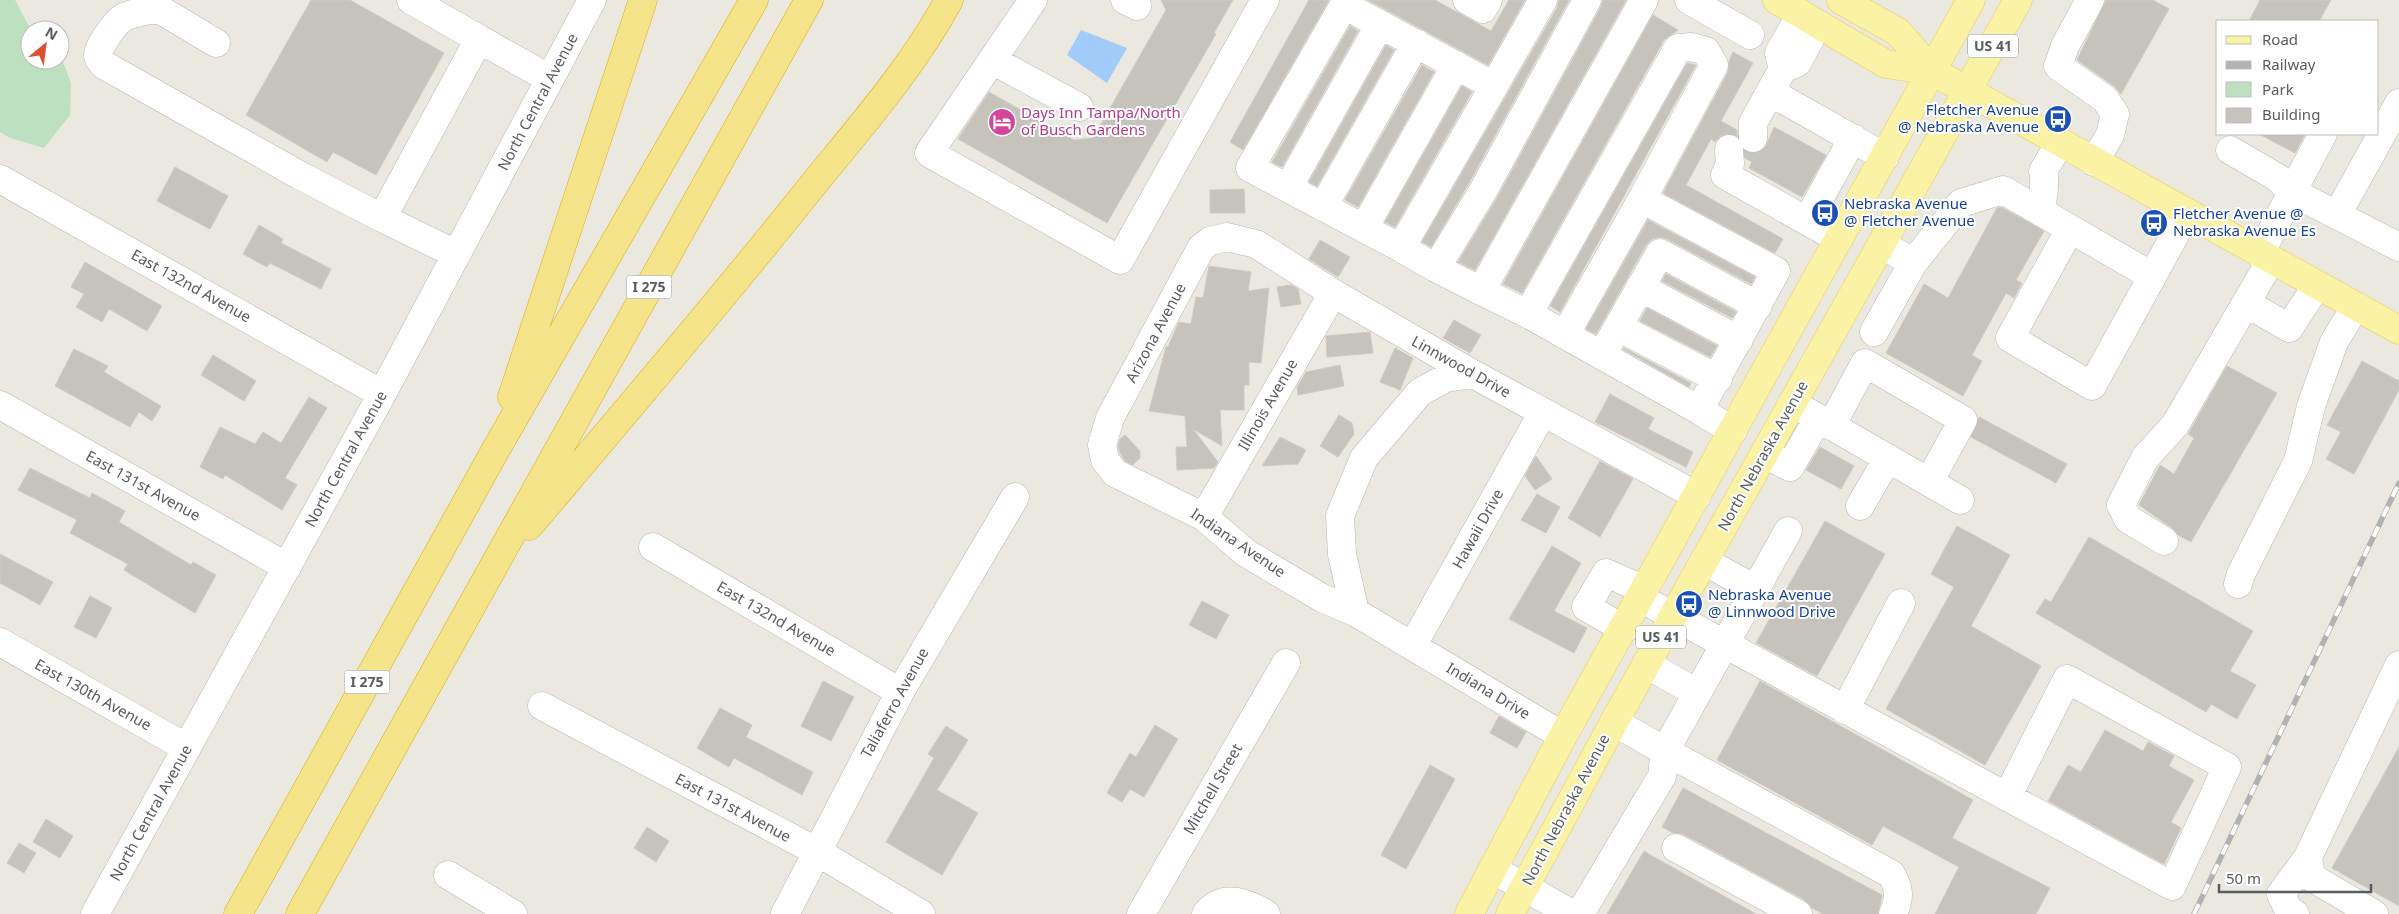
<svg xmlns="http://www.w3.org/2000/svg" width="2399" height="914" viewBox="0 0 2399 914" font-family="'Noto Sans',sans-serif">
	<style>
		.green { fill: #bde1c0 }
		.water { fill: #a1cbf9 }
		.building { fill: #c6c3bd; stroke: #cfcbbe }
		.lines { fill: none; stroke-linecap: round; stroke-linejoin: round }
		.minor-tunnel { stroke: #c6c6bf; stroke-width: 28; stroke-dasharray: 28 14; stroke-linecap: butt }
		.minor-casing { stroke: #b5b7bc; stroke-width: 29 }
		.major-casing { stroke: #e8cd5b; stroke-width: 29 }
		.highway-casing { stroke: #ddae0d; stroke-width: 29 }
		.minor { stroke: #fff; stroke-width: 28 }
		.major { stroke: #faf3a5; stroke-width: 28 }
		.highway { stroke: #f6e48b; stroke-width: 28 }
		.rail-casing { stroke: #b1b2b2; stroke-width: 5.5 }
		.rail { stroke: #fff; stroke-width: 4; stroke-dasharray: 11; stroke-linecap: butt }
		.labels { text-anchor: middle; stroke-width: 4; stroke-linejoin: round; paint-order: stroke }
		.shield { fill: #fff; stroke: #8a8c90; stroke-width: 1 }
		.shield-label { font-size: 14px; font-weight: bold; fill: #585b60 }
		.street-label { font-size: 15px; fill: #585b60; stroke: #fff }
		.transit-label { font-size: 15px; fill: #164399; stroke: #fff; text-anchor: start }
		.hotel-label { font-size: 15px; fill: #b23c85; stroke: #fff; text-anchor: start }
	</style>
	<rect width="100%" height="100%" fill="#ebe9df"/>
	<path class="green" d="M0,0H15L31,30L30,60H60V54L71,83L70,115L44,148L10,138L0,132Z"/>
	<path class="water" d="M1081,30L1127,48L1107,83L1067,55Z"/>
	<path class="building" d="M311,0H350L444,53L376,175L333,152L327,162L246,115Z
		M1161,0H1233L1214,33L1216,34L1107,223L958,139L989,92L1074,140L1093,138L1166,10Z
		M1309,0H1329L1243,150L1230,142Z
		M1368,0H1435L1491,31L1509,0H1525L1488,65Z
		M1559,0H1569L1469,183L1431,247L1422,242L1557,8Z
		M1603,0H1626L1475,270L1458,262L1497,198L1601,7Z
		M2106,0H2153L2169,9L2121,94L2114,86L2077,60Z
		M2260,0H2331L2319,21H2249Z
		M1653,15L1678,30L1664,40L1522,293L1503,284Z
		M1350,26L1358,31L1282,167L1272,162Z
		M1386,45L1394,50L1317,186L1309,182Z
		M1733,52L1753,63L1721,121L1737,130V136L1727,134L1721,136L1715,142L1711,139L1686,185L1783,239L1775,253L1663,193L1728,72L1729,61Z
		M1687,63L1696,65L1560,312L1550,306Z
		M1422,65L1434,72L1358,207L1345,200Z
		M1462,86L1472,92L1395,227L1385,222Z
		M1774,127L1826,155L1802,197L1749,168L1752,162L1745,158V151L1753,154L1760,152L1766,146Z
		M2259,134H2305L2295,153Z
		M175,167L228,196L210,229L157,201Z
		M1244,189L1245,213H1210V190Z
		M2001,207L2044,231L2016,280L2022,283L2014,298L2006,293L1972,355L1982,361L1963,396L1886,353L1924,284L1948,298L1997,208Z
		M1648,220L1755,277L1751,284L1667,239L1660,237L1652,239L1646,245L1596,334L1586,329Z
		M259,225L283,239L281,243L331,269L321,289L270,263L267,267L243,254Z
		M1320,240L1350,257L1338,277L1309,259Z
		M85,262L162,306L147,331L109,309L102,322L76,307L84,294L71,287Z
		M1209,266L1251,272L1248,291L1269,288L1261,363L1249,362V385H1244V410H1220L1222,446L1193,429L1218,462L1214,468L1177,470L1176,447H1187L1185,416L1149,411L1166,347H1168L1179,322L1191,324L1196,297L1203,298Z
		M1666,274L1736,312L1732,318L1662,281Z
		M1291,285L1298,289L1301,304L1281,307L1277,287Z
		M1647,308L1717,346L1710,357L1640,321Z
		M1454,320L1481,335L1470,353L1443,338Z
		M1370,332L1373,353L1327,357L1326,336Z
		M1395,348L1413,358L1400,390L1380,382Z
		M1624,348L1691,383L1689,387L1623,349Z
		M74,349L108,366L104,372L161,406L152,421L139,412L130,427L55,386Z
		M213,355L256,381L244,401L201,375Z
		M2362,361L2399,381V390L2354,474L2326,459L2341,432L2327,425Z
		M1340,365L1344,386L1298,395L1297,387L1306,372Z
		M2227,366L2277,393L2191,542L2178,535L2172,528L2139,505L2160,465L2174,474L2194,438L2188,434Z
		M1610,394L1654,418L1648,429L1693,452L1686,467L1595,422Z
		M309,397L327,408L285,478L297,485L282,510L225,475L223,479L200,467L220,427L255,444L263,432L281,443Z
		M1339,415L1352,423L1354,434L1338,457L1320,446Z
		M1979,417L2067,464L2056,483L1971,437Z
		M1125,435L1140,451V458L1133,465L1125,461L1120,453L1118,446L1120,439Z
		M1280,437L1306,450L1298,464L1262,466Z
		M1820,447L1854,466L1841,489L1806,470Z
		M1536,456L1552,479L1535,490L1525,476Z
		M1600,461L1633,479L1600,537L1568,518Z
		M30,468L90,498L92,493L125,511L119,522L191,565L193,562L216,575L195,613L124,570L128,564L70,533L77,520L18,490Z
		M1537,494L1560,507L1546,533L1521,520Z
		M1825,521L1885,554L1817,676L1756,643Z
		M1957,526L2010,555L1971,626L2041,666L1985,765L1886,709L1954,587L1931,574Z
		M2089,537L2253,631L2230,671L2256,685L2237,719L2211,704L2206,712L2036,613L2045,599L2051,602Z
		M1552,546L1581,563L1554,611L1587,628L1574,653L1509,619Z
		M0,554L53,582L40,605L0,583Z
		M90,596L112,608L96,638L74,627Z
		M1202,601L1229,615L1216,639L1189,625Z
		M823,681L854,697L831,741L801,726Z
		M1760,681L1973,800L1952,838L2050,888L2036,914H1935L1959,867L1883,826L1872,845L1717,760Z
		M720,708L752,725L746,737L813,772L802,795L734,758L729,767L697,748Z
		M1499,716L1526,732L1517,748L1490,733Z
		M1155,725L1178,739L1144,797L1130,789L1122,802L1107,793L1130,753L1136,757Z
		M946,726L968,740L937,790L978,813L942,875L886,842L934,758L928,754Z
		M2105,730L2143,751L2148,742L2174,756L2169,766L2194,780L2171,822L2181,828L2164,864L2048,801L2068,765L2081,772Z
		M2399,747V906L2332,868Z
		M1430,765L1455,779L1406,869L1381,855Z
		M1683,788L1882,895L1878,914H1823L1812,908L1805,900L1683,834L1673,833L1662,827Z
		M46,819L73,836L60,858L33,842Z
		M647,827L669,841L656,862L634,848Z
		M19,843L36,853L24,873L7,863Z
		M1644,851L1654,857L1756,914H1607Z"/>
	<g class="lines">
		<path class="minor-tunnel" d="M1743,157L1753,138"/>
		<g class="minor-casing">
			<path id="minor" d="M411,0L479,39
				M1033,0L929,153L1120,260L1265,0
				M1125,0L1137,6
				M1467,0L1483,9L1488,0
				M1644,0L1481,291L1528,314L1678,48L1692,47L1706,51L1714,65L1642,199L1776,271L1699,410L1733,431
				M1689,0L1750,35
				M2090,0L2065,46L2058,66L2105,99L2115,114L2110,135L2094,162
				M216,43L159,9C148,10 134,13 124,17C116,21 98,47 98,55C98,60 101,62 104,65L299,175L382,218
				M992,60L1079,107
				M1783,69L1779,53L1801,14
				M1494,86L1543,0
				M1770,92L1885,157
				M1753,138V123L1770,92L1783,69L1797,63L1818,24
				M1729,149L1730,164L1725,175L1839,239
				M2230,150L2278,178L2292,192L2323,134
				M0,179L382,394
				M1288,188L1380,24
				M1323,207L1416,43
				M2042,213C2041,198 2047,184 2043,171L2060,143
				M2337,215L2399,103
				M1807,221L1853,138
				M1364,228L1456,65
				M2070,229L2010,338L2092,386L2187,213
				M1882,244L1913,263L1961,203L2003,190L2152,276
				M1401,248L1250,168L1344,5L1494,86L1401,248L1436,268L1483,191L1587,0
				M456,254L382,218L479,39L550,79
				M2260,254L2292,192L2399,247
				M1436,268L1481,291
				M1640,287L1739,340
				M2246,303L2289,328L2317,285
				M1528,314L1699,410
				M1618,327L1718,379
				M1874,332L1913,263
				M1565,335L1642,199
				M1602,355L1660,253L1758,306
				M1792,403L1960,500
				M0,405L287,567
				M1831,426L1865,363L1963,420L1929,482
				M1764,454L1790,467L1818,418
				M1860,506L1888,458
				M1204,517L1333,293
				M2164,541L2128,519L2121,505L2145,458L2175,425L2271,260
				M653,547L900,692
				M1704,561L1755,589
				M2238,584L2241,574L2298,461L2311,406L2334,342L2356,306
				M1640,598L1673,616L2172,886L2227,767L2067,679L2007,797
				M1355,612L1342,554L1340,516L1364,458L1420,392L1446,378L1473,374
				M1624,629L1586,607L1606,573L1645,590
				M0,642L187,748
				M1413,645L1543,412
				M1646,664L1697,693
				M542,706L816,851L921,914
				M1845,710L1901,603
				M1614,722L1665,751L1788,531
				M1563,736L1355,612L1322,598L1246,553L1204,517L1115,473L1105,460L1102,445L1110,418L1201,248L1210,241L1227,237L1256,244L1333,293L1473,374L1697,496
				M1676,848L1798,914
				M1494,870L1572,914
				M448,875L513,914
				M95,914L382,394L592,0
				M785,914L900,692L1015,497
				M1141,914L1286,663
				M1206,914C1223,893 1246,902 1266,914
				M1580,914L1662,776L1665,751L1891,874C1900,889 1900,898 1893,914
				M2295,914L2289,911L2281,894L2308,857
				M2374,914L2311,877L2308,857L2399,665"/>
		</g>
		<g class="major-casing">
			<path id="major" d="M1777,0L1886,64L1932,71
				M1841,0L1898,32L1932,71L2399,330
				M1469,914L1563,736L1971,0
				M1510,914L1614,722L2018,0"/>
		</g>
		<g class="highway-casing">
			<path id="highway" d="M512,397L643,0
				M529,526C623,415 717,305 808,191C858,129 911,70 949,0
				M238,914L495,451L754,0
				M300,914L809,0"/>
		</g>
		<use href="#minor" class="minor"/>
		<use href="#major" class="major"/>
		<use href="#highway" class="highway"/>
		<g class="rail-casing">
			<path id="rail" d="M2194,914L2399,483"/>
		</g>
		<use href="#rail" class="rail"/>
	</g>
	<defs>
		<g id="bus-disc" transform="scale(1.4375)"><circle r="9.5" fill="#1a4fb4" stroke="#fff"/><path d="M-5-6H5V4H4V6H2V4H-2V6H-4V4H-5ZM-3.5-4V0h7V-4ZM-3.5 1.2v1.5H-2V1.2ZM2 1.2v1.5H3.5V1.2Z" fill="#fff"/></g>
		<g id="hotel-disc" transform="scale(1.4375)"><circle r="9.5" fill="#d1479c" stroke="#fff"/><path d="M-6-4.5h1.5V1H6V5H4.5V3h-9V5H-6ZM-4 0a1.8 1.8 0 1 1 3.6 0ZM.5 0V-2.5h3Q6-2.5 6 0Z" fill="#fff"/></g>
	</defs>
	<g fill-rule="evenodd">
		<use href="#bus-disc" x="2058" y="119"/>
		<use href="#hotel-disc" x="1002" y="122"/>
		<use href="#bus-disc" x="1825" y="213"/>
		<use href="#bus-disc" x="2154" y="223"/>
		<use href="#bus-disc" x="1689" y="604"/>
	</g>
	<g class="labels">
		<g class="shield">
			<rect x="1968" y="34.5" width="50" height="23" rx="4"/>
			<rect x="626.5" y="275.5" width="45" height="23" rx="4"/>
			<rect x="1636" y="625.5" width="50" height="23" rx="4"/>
			<rect x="344.5" y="670.5" width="45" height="23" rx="4"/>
		</g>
		<g class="shield-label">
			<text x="1993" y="51">US 41</text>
			<text x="649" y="292">I 275</text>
			<text x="1661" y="642">US 41</text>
			<text x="367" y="687">I 275</text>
		</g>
		<g class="street-label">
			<text transform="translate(538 102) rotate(-62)" y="5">North Central Avenue</text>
			<text transform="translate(191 286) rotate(29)" y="5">East 132nd Avenue</text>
			<text transform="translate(1156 333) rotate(-62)" y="5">Arizona Avenue</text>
			<text transform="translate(1461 367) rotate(29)" y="5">Linnwood Drive</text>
			<text transform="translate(1268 405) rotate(-60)" y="5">Illinois Avenue</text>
			<text transform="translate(1763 456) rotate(-61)" y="5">North Nebraska Avenue</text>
			<text transform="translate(346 459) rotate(-61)" y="5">North Central Avenue</text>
			<text transform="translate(143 486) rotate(29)" y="5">East 131st Avenue</text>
			<text transform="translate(1478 529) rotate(-61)" y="5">Hawaii Drive</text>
			<text transform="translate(1238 543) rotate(34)" y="5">Indiana Avenue</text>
			<text transform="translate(776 619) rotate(30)" y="5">East 132nd Avenue</text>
			<text transform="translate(1488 691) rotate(31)" y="5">Indiana Drive</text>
			<text transform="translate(93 695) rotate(29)" y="5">East 130th Avenue</text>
			<text transform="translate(895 703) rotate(-61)" y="5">Taliaferro Avenue</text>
			<text transform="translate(1213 789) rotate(-60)" y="5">Mitchell Street</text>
			<text transform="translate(733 808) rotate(28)" y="5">East 131st Avenue</text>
			<text transform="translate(1566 810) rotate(-62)" y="5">North Nebraska Avenue</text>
			<text transform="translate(151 813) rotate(-61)" y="5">North Central Avenue</text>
		</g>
		<g class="transit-label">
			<text x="2039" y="115" text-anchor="end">Fletcher Avenue<tspan x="2039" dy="17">@ Nebraska Avenue</tspan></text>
			<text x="1844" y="209">Nebraska Avenue<tspan x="1844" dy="17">@ Fletcher Avenue</tspan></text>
			<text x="2173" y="219">Fletcher Avenue @<tspan x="2173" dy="17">Nebraska Avenue Es</tspan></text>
			<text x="1708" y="600">Nebraska Avenue<tspan x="1708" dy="17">@ Linnwood Drive</tspan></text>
		</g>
		<g class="hotel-label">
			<text x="1021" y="118">Days Inn Tampa/North<tspan x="1021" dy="17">of Busch Gardens</tspan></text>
		</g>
	</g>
	<rect x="2216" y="20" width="162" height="115" fill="#ffffff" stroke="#bcbdbf"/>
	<rect x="2226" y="36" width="25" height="8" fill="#faf3a5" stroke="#bcbdbf"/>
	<text x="2262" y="45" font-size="15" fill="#585b60">Road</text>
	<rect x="2226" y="61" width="25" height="8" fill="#b1b2b2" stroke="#bcbdbf"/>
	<text x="2262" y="70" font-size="15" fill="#585b60">Railway</text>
	<rect x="2226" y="82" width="25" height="15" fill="#bde1c0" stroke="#bcbdbf"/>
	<text x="2262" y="95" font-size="15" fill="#585b60">Park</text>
	<rect x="2226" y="108" width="25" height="15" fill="#c6c3bd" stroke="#bcbdbf"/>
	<text x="2262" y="120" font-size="15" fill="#585b60">Building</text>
	<g transform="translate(45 45) rotate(29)"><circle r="24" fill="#ffffff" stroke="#bcbdbf"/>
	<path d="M0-4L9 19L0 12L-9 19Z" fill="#de4f32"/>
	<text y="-8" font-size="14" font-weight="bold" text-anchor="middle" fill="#585b60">N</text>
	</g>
	<path d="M2219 884v8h152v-8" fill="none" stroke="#585b60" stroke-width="2.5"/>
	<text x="2226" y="884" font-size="15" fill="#585b60" stroke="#ffffff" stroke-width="4" paint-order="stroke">50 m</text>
</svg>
